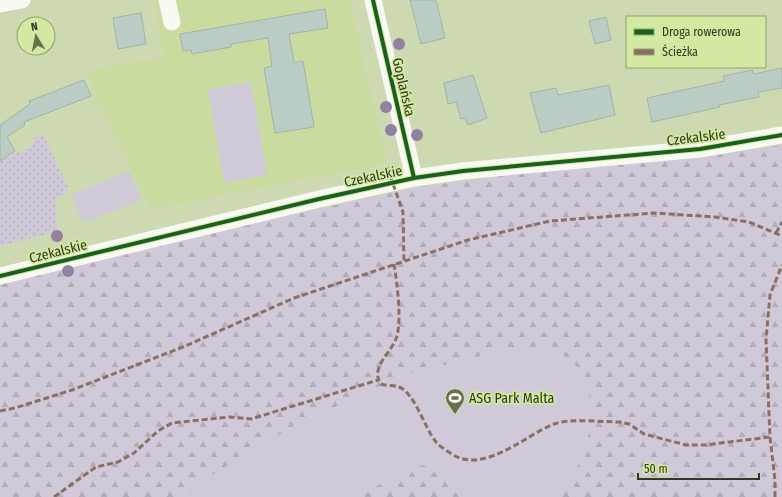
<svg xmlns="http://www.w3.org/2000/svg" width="782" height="497" viewBox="0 0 782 497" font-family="'Fira Sans Condensed',sans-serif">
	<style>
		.built { fill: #c9db9e }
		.forest { fill: url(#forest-firs) }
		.garden { fill: url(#garden-dots) }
		.pitch { fill: #d0c9d8 }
		.building { fill: #baccc3; stroke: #a2b3aa }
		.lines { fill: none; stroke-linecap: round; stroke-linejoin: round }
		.path { stroke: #d1d6c8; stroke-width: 2.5; stroke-dasharray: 3 3; stroke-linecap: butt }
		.minor { stroke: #f8f9f3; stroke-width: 17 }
		.quiet { stroke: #8d6e63; stroke-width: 3; stroke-dasharray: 6 3; stroke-linecap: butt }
		.cycleway-casing { stroke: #d3e9a1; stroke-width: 6 }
		.cycleway { stroke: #1b5e20; stroke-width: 4 }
		.tree { fill: #93829f }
		.labels { text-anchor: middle; stroke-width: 3.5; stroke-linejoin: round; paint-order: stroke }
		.street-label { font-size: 14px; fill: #30391c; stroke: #d3e9a1 }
		.poi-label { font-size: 14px; fill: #30391c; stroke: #d3e9a1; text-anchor: start }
	</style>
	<defs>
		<pattern id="forest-firs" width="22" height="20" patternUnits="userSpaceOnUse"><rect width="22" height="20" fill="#d0c9d8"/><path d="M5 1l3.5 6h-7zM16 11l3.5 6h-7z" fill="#b3adb9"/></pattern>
		<pattern id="garden-dots" width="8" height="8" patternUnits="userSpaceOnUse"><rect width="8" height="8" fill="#d0c9d8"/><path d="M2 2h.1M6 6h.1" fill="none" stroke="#b3adb9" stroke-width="1.8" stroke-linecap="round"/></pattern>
	</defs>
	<rect width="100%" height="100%" fill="#cdd9b1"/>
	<path class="built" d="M154,0H349L387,163L151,209L85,71L164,57Z"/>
	<path class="forest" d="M782,145V497H556L584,457L503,351L407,374L294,426L202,481L188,497H0V284L269,220L412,188L514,174L720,154Z
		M422,465L442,471L459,497H357L403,471Z"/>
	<path class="garden" d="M43,134L69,190L55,200L58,231L0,246V162L16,152L22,153L34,143L35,137Z"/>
	<path class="pitch" d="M251,82L267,175L224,183L208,90Z
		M129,171L141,200L83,223L71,195Z
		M555,348L583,372L592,404L590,427L584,457L556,497H459L442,471L422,465L403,471L357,497H188L202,481L294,426L407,374L503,351Z"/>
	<path class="building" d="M410,0H436L445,38L421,44Z
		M325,9L328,28L289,34L294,63L303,61L314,127L275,133L264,68L272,66L268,38L231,44V47L192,54L191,50L183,51L180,34Z
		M141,13L146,44L118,49L113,18Z
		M606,17L611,40L595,44L589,21Z
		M782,68V88L758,92L759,97L719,105L720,107L652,122L647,98L724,81L723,76L753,70V74Z
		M473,75L487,118L468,125L465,118L461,119L456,102L448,104L444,83Z
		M84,80L91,96L24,122L25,125L7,137L15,151L0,161V125L30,104L29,101Z
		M609,85L615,115L541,133L530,93L556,88L558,95Z"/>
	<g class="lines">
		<path class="path" d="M387,167L391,161V155"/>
		<path class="minor" d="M167,0L172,22
			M373,0L414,178
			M0,4L22,0
			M0,276L319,199L414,178L463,171L700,149L782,135"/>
		<path class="quiet" d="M387,167L403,212L404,261
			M776,233L782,222
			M394,264C397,282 403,326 395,341C389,354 370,369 381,384C386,386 394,385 399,387C415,393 425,429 436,442C440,447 450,453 455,456C487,472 526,435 554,424C571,418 601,422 620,422L629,424L644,434L686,445H705L770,437
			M0,411L15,408L72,390L183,347L294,298L468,240L550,221L654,213L715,217L749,222L782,236
			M54,497L96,467L118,462L134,453L158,431L172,423L229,417L251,419L378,380
			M775,497V480L770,437L766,340L770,295L782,265"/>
		<g class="cycleway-casing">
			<path id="cycleway" d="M373,0L414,178
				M0,276L319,199L414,178L463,171L700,149L782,135"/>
		</g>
		<use href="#cycleway" class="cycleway"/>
	</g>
	<g class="tree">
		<circle cx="399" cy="44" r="6"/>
		<circle cx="386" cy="107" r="6"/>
		<circle cx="391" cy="130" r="6"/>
		<circle cx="417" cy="135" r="6"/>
		<circle cx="57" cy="236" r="6"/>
		<circle cx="68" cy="271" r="6"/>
	</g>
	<defs>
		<g id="stadium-pin" transform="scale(1)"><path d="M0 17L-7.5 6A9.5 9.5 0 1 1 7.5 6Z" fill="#677150" stroke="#d3e9a1"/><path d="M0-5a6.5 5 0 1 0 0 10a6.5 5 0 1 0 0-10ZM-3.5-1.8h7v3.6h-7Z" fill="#fff"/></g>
	</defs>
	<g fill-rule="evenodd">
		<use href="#stadium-pin" x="455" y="398"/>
	</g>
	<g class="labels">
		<g class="street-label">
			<text transform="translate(404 87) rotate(77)" y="5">Goplańska</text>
			<text transform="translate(696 137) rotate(-7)" y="5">Czekalskie</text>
			<text transform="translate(373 176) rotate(-12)" y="5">Czekalskie</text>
			<text transform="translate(58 251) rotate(-14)" y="5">Czekalskie</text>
		</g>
		<g class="poi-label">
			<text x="469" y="403">ASG Park Malta</text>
		</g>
	</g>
	<rect x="626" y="16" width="140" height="52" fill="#d3e9a1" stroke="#92a36c"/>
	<rect x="634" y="29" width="20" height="6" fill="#1b5e20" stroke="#92a36c"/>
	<text x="662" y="36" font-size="12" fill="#30391c">Droga rowerowa</text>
	<rect x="634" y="49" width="20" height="6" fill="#8d6e63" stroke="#92a36c"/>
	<text x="662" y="56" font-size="12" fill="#30391c">Ścieżka</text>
	<g transform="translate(36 36) rotate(350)"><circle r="19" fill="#d3e9a1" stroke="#92a36c"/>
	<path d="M0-3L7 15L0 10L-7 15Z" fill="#677150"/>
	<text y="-6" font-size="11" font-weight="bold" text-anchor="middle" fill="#30391c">N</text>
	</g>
	<path d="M638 473v6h121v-6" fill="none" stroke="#30391c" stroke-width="2"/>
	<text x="644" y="473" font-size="12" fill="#30391c" stroke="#d3e9a1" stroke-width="3" paint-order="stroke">50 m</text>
</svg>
